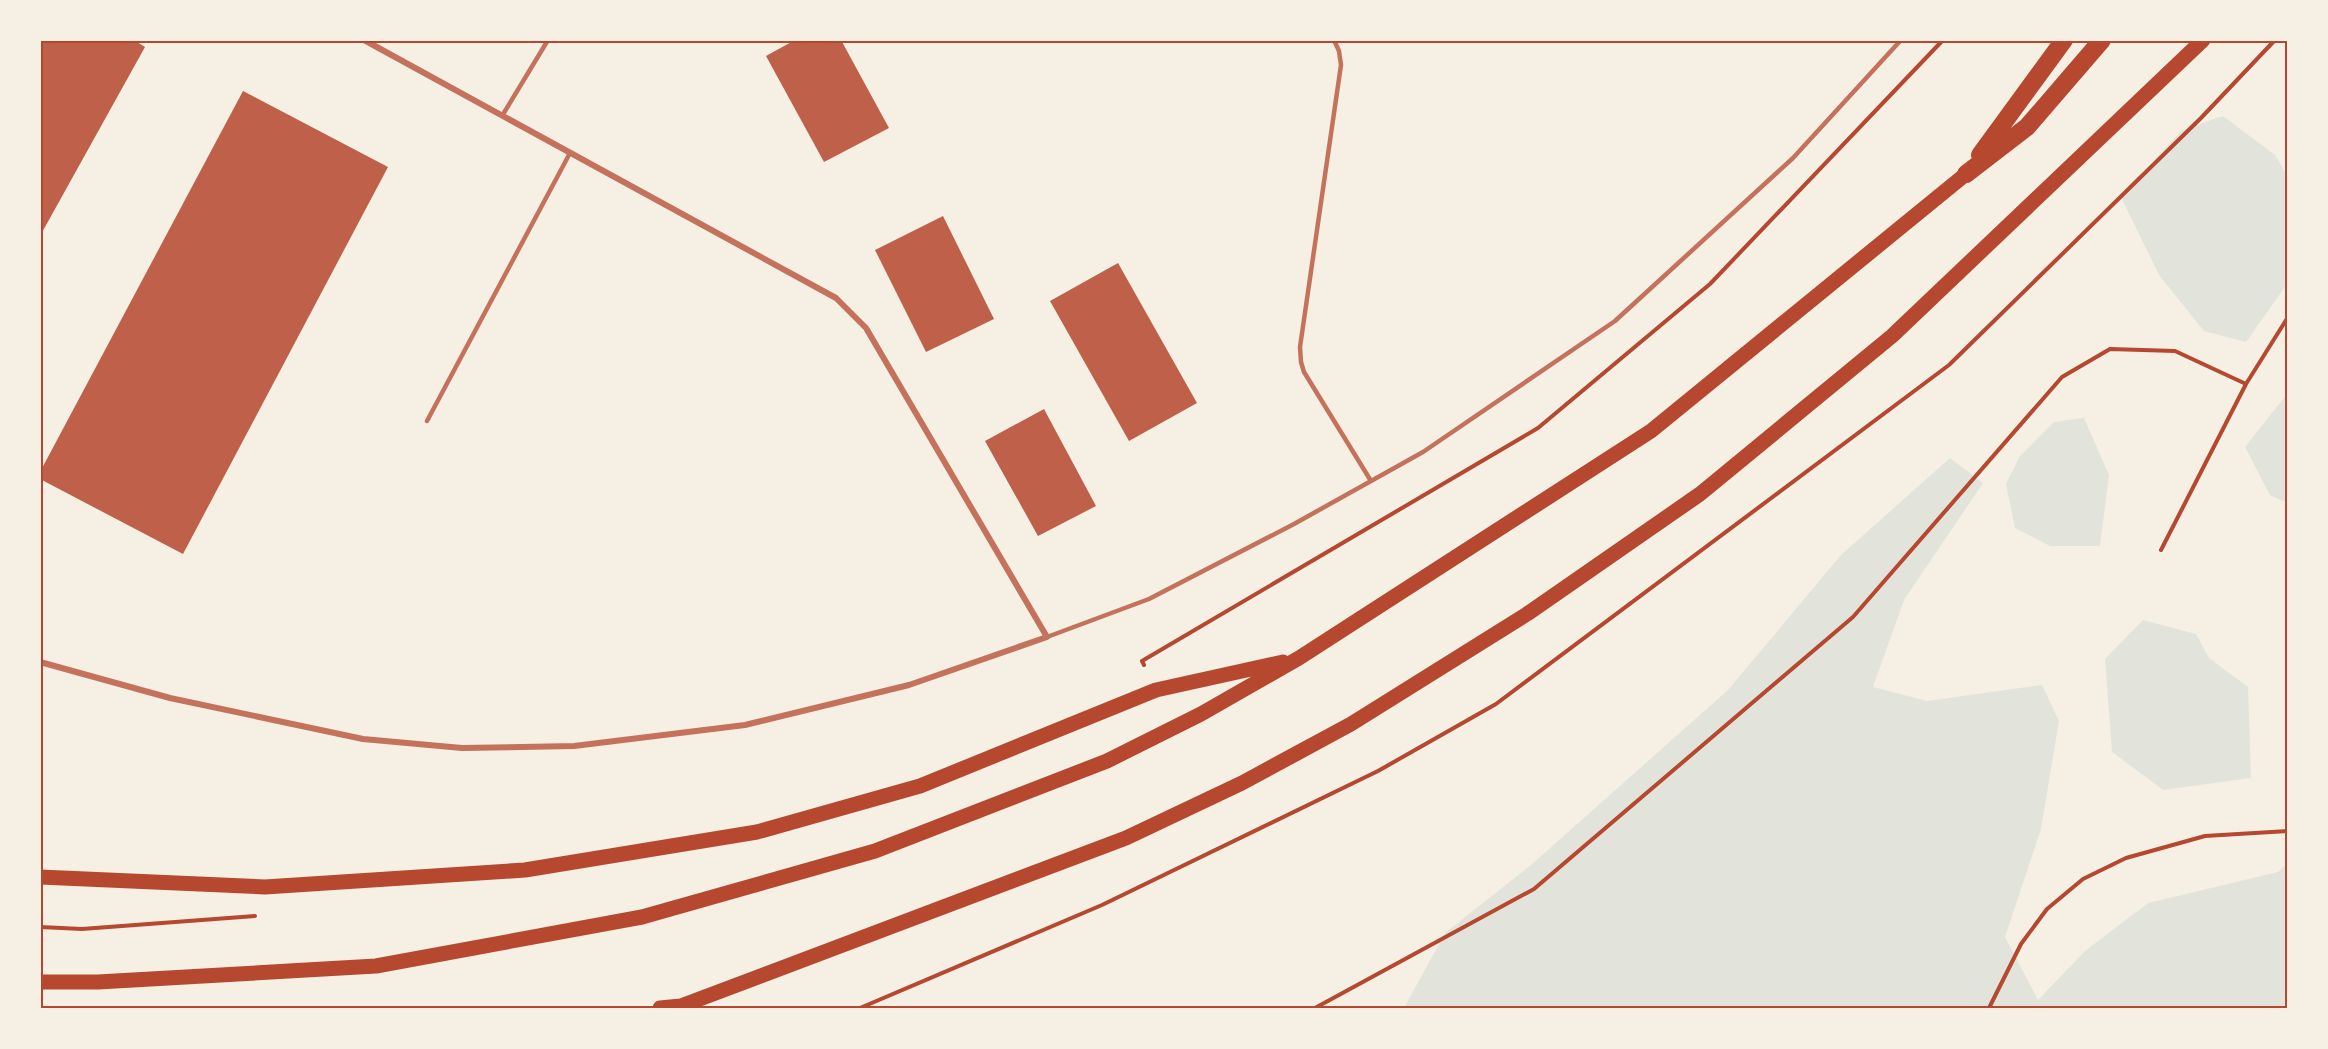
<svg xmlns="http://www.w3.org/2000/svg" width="2328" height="1049" viewBox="0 0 2328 1049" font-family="'Titillium Web',sans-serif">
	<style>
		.green { fill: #e2e4dc }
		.building { fill: #bf614a }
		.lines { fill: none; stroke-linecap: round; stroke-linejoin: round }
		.path { stroke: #b5482f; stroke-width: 4 }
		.service { stroke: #c5725c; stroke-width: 4.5 }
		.minor { stroke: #c5725c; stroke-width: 6 }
		.primary { stroke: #b5482f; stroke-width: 15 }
		.motorway { stroke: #b5482f; stroke-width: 18 }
		.neatline { fill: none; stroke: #b5482f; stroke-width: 2 }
	</style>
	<rect width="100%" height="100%" fill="#f6efe4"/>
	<path class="green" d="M2223,116L2275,155L2287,175V284L2246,342L2204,331L2159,275L2121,197L2182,130Z
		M2287,394V503L2270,495L2245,447Z
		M2084,418L2109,475L2100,546H2050L2015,528L2006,484L2020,456L2054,422Z
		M1950,458L1983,483L1904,600L1873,687L1927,701L2042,685L2059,721L2041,829L2005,937L2038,1000L2085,951L2148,903L2278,872L2287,863V1008H1404L1445,933L1531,865L1728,690L1841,555Z
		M2143,620L2196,634L2209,658L2248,687L2251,778L2163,790L2112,752L2105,659Z"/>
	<path class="building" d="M40,40H134L145,47L40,236Z
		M795,40H841L889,128L824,162L766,56Z
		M243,91L388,167L183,554L40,479V472Z
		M943,216L994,319L926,352L875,250Z
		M1118,263L1197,403L1129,441L1050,301Z
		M1044,409L1096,506L1038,536L985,441Z"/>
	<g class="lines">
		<path class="path" d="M2161,550L2246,384L2288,317
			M1144,665L1142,661L1538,428L1710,284L1943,40
			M40,927L82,929L255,916
			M860,1008L1102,905L1378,771L1496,704L1949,365L2201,118L2275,40
			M1315,1008L1534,889L1853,617L2062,377L2110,349L2175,351L2246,384
			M1989,1008L2021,944L2047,909L2083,879L2126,858L2205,836L2288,831"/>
		<path class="service" d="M1334,40L1339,51L1341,65L1300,347L1301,362L1304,372L1371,481
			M502,116L548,40
			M427,421L570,153
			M1047,637L1149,599L1294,524L1423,452L1615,321L1793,158L1901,40"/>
		<path class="minor" d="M40,662L170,698L363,739L462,748L574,746L745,725L909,685L1047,637L866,328L836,298L364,40"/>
		<path class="primary" d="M40,877L265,887L525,870L757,832L920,786L1156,690L1283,662
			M40,982H98L376,966L642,917L875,851L1107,761L1201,714L1299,658L1651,431L1966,174
			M660,1008L681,1006L1126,838L1242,783L1351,724L1527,614L1700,494L1892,336L2203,40"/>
		<path class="motorway" d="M1980,155L2064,40
			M1966,174L2027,127L2102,40"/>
	</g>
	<rect width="2328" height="1049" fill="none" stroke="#f6efe4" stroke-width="84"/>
	<rect x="42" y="42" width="2244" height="965" class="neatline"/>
</svg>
